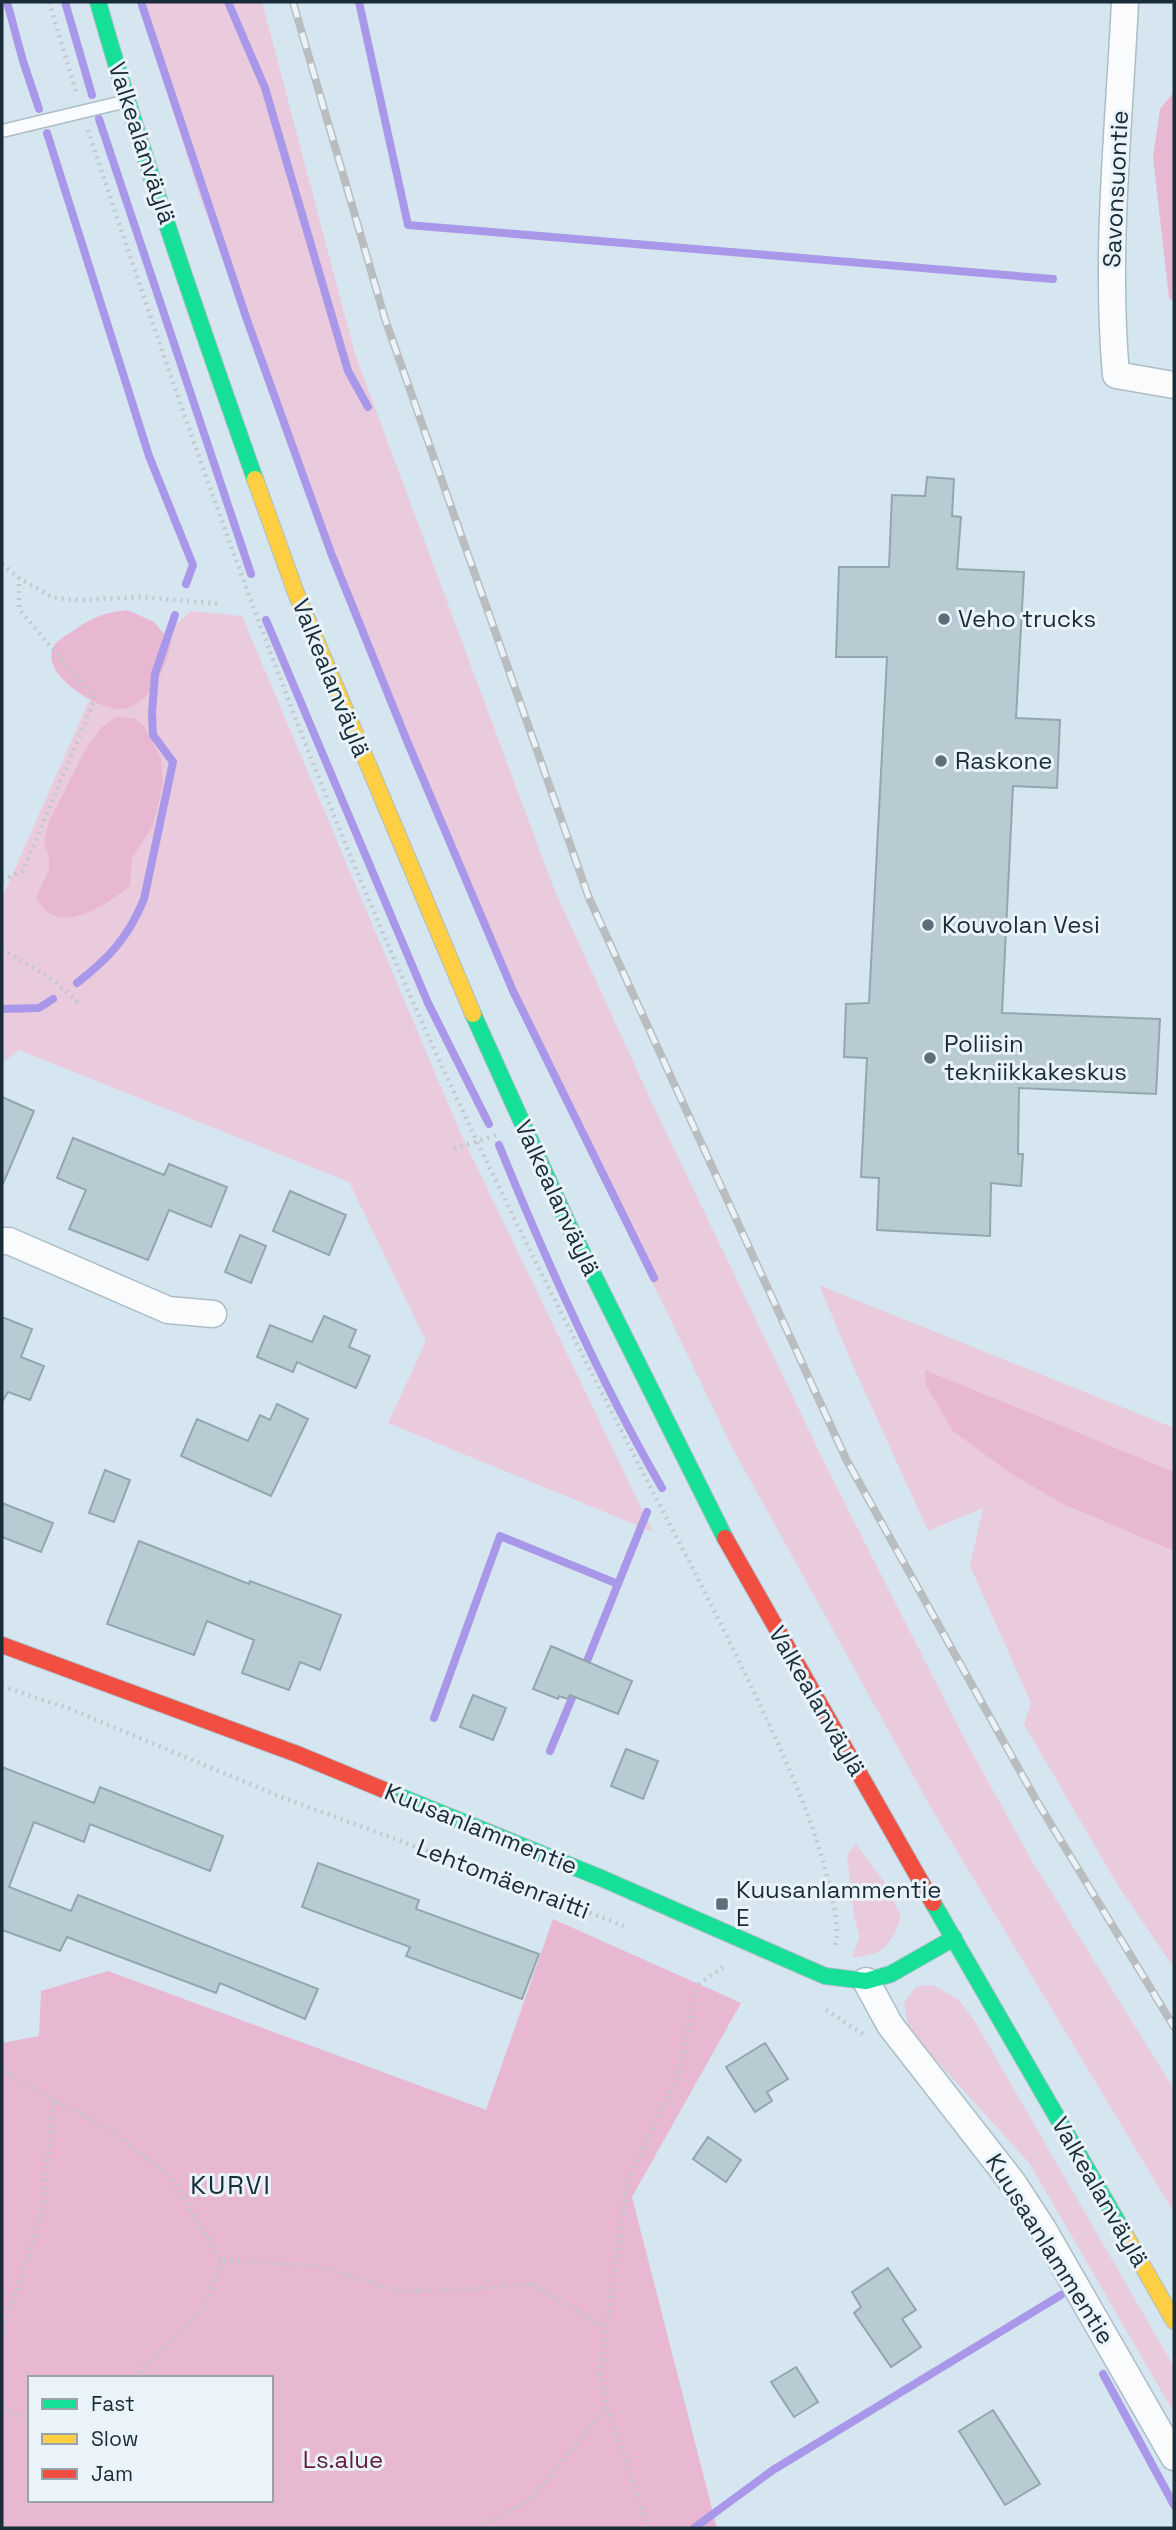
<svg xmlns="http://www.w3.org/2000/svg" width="1176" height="2530" viewBox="0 0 1176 2530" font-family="'Space Grotesk',sans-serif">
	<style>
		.green { fill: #eacadd }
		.forest { fill: #e8b8d3; fill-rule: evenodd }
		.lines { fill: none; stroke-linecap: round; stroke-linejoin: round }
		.stream { stroke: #a998e9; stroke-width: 8 }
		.building { fill: #b8cbd2; stroke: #93a6ad; stroke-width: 2 }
		.lane-casing { stroke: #acbdc6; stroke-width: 15 }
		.street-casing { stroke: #acbdc6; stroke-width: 29 }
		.fast-casing { stroke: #acbdc6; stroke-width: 18 }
		.slow-casing { stroke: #acbdc6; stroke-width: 18 }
		.jam-casing { stroke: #acbdc6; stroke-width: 18 }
		.path { stroke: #c0c8cc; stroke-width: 4.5; stroke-dasharray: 2 5; stroke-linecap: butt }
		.lane { stroke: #f9fbfd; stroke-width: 12 }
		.street { stroke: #f9fbfd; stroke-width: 26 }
		.fast { stroke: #16e098; stroke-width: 16 }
		.slow { stroke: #ffcf43; stroke-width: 16 }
		.jam { stroke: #f24e42; stroke-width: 16 }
		.rail-casing { stroke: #b9bdc0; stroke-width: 8 }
		.rail { stroke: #e9f3f9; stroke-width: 5; stroke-dasharray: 16; stroke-linecap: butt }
		.poi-dot { fill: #5b6e79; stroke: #e9f3f9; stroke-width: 2.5 }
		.labels { text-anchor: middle; stroke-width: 6; stroke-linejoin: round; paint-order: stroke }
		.street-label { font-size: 24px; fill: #192d39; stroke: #e9f3f9 }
		.poi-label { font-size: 24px; fill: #192d39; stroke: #e9f3f9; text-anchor: start }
		.park-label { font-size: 24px; fill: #65193f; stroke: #e9f3f9 }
		.neighbourhood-label { font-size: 26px; letter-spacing: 2px; fill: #192d39; stroke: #e9f3f9 }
	</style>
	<rect width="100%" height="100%" fill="#d6e6f0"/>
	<path class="green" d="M138,2H262L355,354L554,889L653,1105L828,1470L963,1736L1032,1861L1174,2089V2213L934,1813L732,1447L571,1114L428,800L334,569L199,194Z
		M191,611L242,616L460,1132L653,1532L388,1423L426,1341L349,1182L19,1050L2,1063V898L89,701Z
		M819,1285L1174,1428V1968L1117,1884L1024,1724L1031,1703L970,1566L983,1508L928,1531L854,1368Z
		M856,1844L887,1886L901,1917C892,1944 882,1957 852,1957L860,1936L854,1917L847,1855Z
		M924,1985L935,1986L959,2000L974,2020L1174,2367V2413L1030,2164L916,2038L908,2025L904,2003L915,1988Z"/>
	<path class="forest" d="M1174,92V302L1169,298L1153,157L1160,109Z
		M127,610L154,622L171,642C168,665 150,705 123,709C99,712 35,672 55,644C59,639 67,635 73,631C90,618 106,612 127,610Z
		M116,717L134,718L144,726L161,758L163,784L153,825L132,858L130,886C111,901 70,931 46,911C42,908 39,901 36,897L49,870V857L44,842L49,821L88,745L102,727Z
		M925,1370L1174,1472V1551L1061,1503L1010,1473L953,1431L926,1385Z
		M553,1919L741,2003L632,2197L717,2528H2V2043L39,2036L41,1991L108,1971L486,2110ZM30,2378H271V2500H30Z"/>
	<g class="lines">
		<path class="stream" d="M7,2L23,61L39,109
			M65,2L92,95
			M141,2L247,320L331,553L407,741L513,991L654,1278
			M228,2L265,88L348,371L368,407
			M359,2L408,225L1053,279
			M99,119L251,574
			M47,133L149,456L193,565L186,584
			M266,620L428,1003L489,1124
			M77,983C109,958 128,938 144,899L173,762L153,735L152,713L155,674L175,615
			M2,1009L39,1008L53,999
			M499,1145C546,1261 599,1379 662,1488
			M583,1671L647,1512
			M434,1718L500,1536L618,1584
			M550,1751L577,1686
			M1103,2374L1174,2505
			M694,2528L773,2470L1061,2295"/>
	</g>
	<path class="building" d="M927,477L954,479L952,516L961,517L957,569L1024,572L1016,718L1060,720L1057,788L1013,786L1002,1013L1160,1019L1156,1094L1019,1088L1018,1154H1023L1021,1186L991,1183L990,1236L877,1230L879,1178L861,1177L867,1058L844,1057L846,1004L869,1003L887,657H836L839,567H889L892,495L925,496Z
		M2,1097L34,1111L2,1186Z
		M73,1138L164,1175L169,1164L227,1187L211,1227L169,1210L148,1260L69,1229L86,1190L57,1178Z
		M290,1191L346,1215L329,1255L273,1231Z
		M240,1235L266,1246L251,1283L225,1272Z
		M324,1316L356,1330L349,1347L370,1356L356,1388L297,1362L293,1372L257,1357L270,1325L312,1342Z
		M2,1317L32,1329L21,1357L44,1366L30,1400L8,1392L2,1402Z
		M277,1404L308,1419L271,1496L181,1456L197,1419L248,1441L260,1415L270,1420Z
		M105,1470L130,1480L114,1522L89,1513Z
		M2,1503L53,1523L41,1552L2,1537Z
		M139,1541L249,1584L250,1581L341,1615L320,1670L300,1662L289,1690L242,1673L254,1640L207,1621L194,1655L107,1624Z
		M551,1646L632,1681L618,1714L570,1695L568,1699L559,1696L558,1699L533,1689Z
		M473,1695L506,1708L493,1740L460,1727Z
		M626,1749L658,1761L643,1799L611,1786Z
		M2,1767L94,1803L100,1787L223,1836L210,1871L90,1824L84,1842L34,1822L9,1887L71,1911L78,1895L318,1989L305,2019L220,1983L216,1993L67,1937L60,1951L2,1930Z
		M318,1863L419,1900L416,1909L539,1954L522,1999L406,1956L410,1947L302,1907Z
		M765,2043L788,2079L767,2092L772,2101L755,2112L726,2067Z
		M708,2137L741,2160L726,2182L693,2159Z
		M888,2268L916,2310L902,2319L921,2347L891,2367L854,2313L861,2307L852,2292Z
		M796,2367L818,2402L794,2417L771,2382Z
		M993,2410L1040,2484L1005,2505L959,2431Z"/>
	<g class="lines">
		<g class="lane-casing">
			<path id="lane" d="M2,131L123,102"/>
		</g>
		<g class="street-casing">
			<path id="street" d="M1125,2C1119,126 1105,251 1116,375L1174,385
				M2,1241H9L168,1310L213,1314
				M866,1981L890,2025L1013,2183L1043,2229L1174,2457"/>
		</g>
		<g class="fast-casing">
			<path id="fast" d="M98,2C144,163 199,321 255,479
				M473,1014L568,1224L725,1538
				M389,1792L601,1878L825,1976L866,1981L891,1974L954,1938
				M933,1903L1124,2233"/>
		</g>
		<g class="slow-casing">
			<path id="slow" d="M255,479L296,593L473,1014
				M1124,2233L1174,2321"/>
		</g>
		<g class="jam-casing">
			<path id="jam" d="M725,1538L933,1903
				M2,1645L297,1754L389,1792"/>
		</g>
		<path class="path" d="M49,2L77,95
			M88,130C184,421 285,712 409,993C489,1175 580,1351 671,1527C705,1591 737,1656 768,1722C793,1776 817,1830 830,1889C834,1909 840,1927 835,1947
			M2,564L19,578L54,598L80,600L141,597L222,604
			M2,880L23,871L95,699L19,609V578
			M2,949L56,982L80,1005
			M454,1149L496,1135
			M2,1686L70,1709L281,1797L504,1879L624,1926
			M826,2010L863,2034
			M2,2069L37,2091L106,2127L171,2177L221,2260L315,2266L399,2291L462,2290L532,2284L606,2328
			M2,2329L12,2305L42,2212L54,2100
			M134,2378C155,2352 189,2329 206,2302C213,2290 216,2273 221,2260
			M2,2407L18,2415H30
			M476,2528L529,2501L607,2406
			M649,2528L607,2406L600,2373L628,2181L678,2075L698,1985L724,1966"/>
		<use href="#lane" class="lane"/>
		<use href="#street" class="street"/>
		<use href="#fast" class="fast"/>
		<use href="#slow" class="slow"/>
		<use href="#jam" class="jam"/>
		<g class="rail-casing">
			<path id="rail" d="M293,2L385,319L589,898L846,1459L1035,1798L1174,2027"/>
		</g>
		<use href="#rail" class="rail"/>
	</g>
	<g class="poi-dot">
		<circle cx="944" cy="619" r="7"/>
		<circle cx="941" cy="761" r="7"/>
		<circle cx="928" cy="925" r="7"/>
		<circle cx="930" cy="1058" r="7"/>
		<rect x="715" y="1897" width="14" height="14" rx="3.5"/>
	</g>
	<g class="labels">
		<g class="street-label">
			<text transform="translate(142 143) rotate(72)" y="8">Valkealanväylä</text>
			<text transform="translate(1116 189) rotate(-87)" y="8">Savonsuontie</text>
			<text transform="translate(331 678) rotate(68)" y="8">Valkealanväylä</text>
			<text transform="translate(557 1198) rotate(65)" y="8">Valkealanväylä</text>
			<text transform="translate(817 1701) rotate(60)" y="8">Valkealanväylä</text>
			<text transform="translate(481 1829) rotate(22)" y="8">Kuusanlammentie</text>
			<text transform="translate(503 1879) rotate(21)" y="8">Lehtomäenraitti</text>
			<text transform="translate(1100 2192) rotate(60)" y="8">Valkealanväylä</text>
			<text transform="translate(1050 2249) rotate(58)" y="8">Kuusaanlammentie</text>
		</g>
		<g class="poi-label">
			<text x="958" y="627">Veho trucks</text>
			<text x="955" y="769">Raskone</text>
			<text x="942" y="933">Kouvolan Vesi</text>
			<text x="944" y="1052">Poliisin<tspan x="944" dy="28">tekniikkakeskus</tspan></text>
			<text x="736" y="1898">Kuusanlammentie<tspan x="736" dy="28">E</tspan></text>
		</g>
		<g class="park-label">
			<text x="343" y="2468">Ls.alue</text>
		</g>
		<g class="neighbourhood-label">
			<text x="231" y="2194">KURVI</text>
		</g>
	</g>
	<rect width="1176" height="2530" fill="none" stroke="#192d39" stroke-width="7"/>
	<rect x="28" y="2376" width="245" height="126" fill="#e9f3f9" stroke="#96a4ac" stroke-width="2"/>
	<rect x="42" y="2399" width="35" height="10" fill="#16e098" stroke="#96a4ac" stroke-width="2"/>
	<text x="91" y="2411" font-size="21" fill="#192d39">Fast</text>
	<rect x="42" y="2434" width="35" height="10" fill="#ffcf43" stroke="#96a4ac" stroke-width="2"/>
	<text x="91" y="2446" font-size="21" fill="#192d39">Slow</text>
	<rect x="42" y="2469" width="35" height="10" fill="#f24e42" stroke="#96a4ac" stroke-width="2"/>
	<text x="91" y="2481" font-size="21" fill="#192d39">Jam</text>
</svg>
